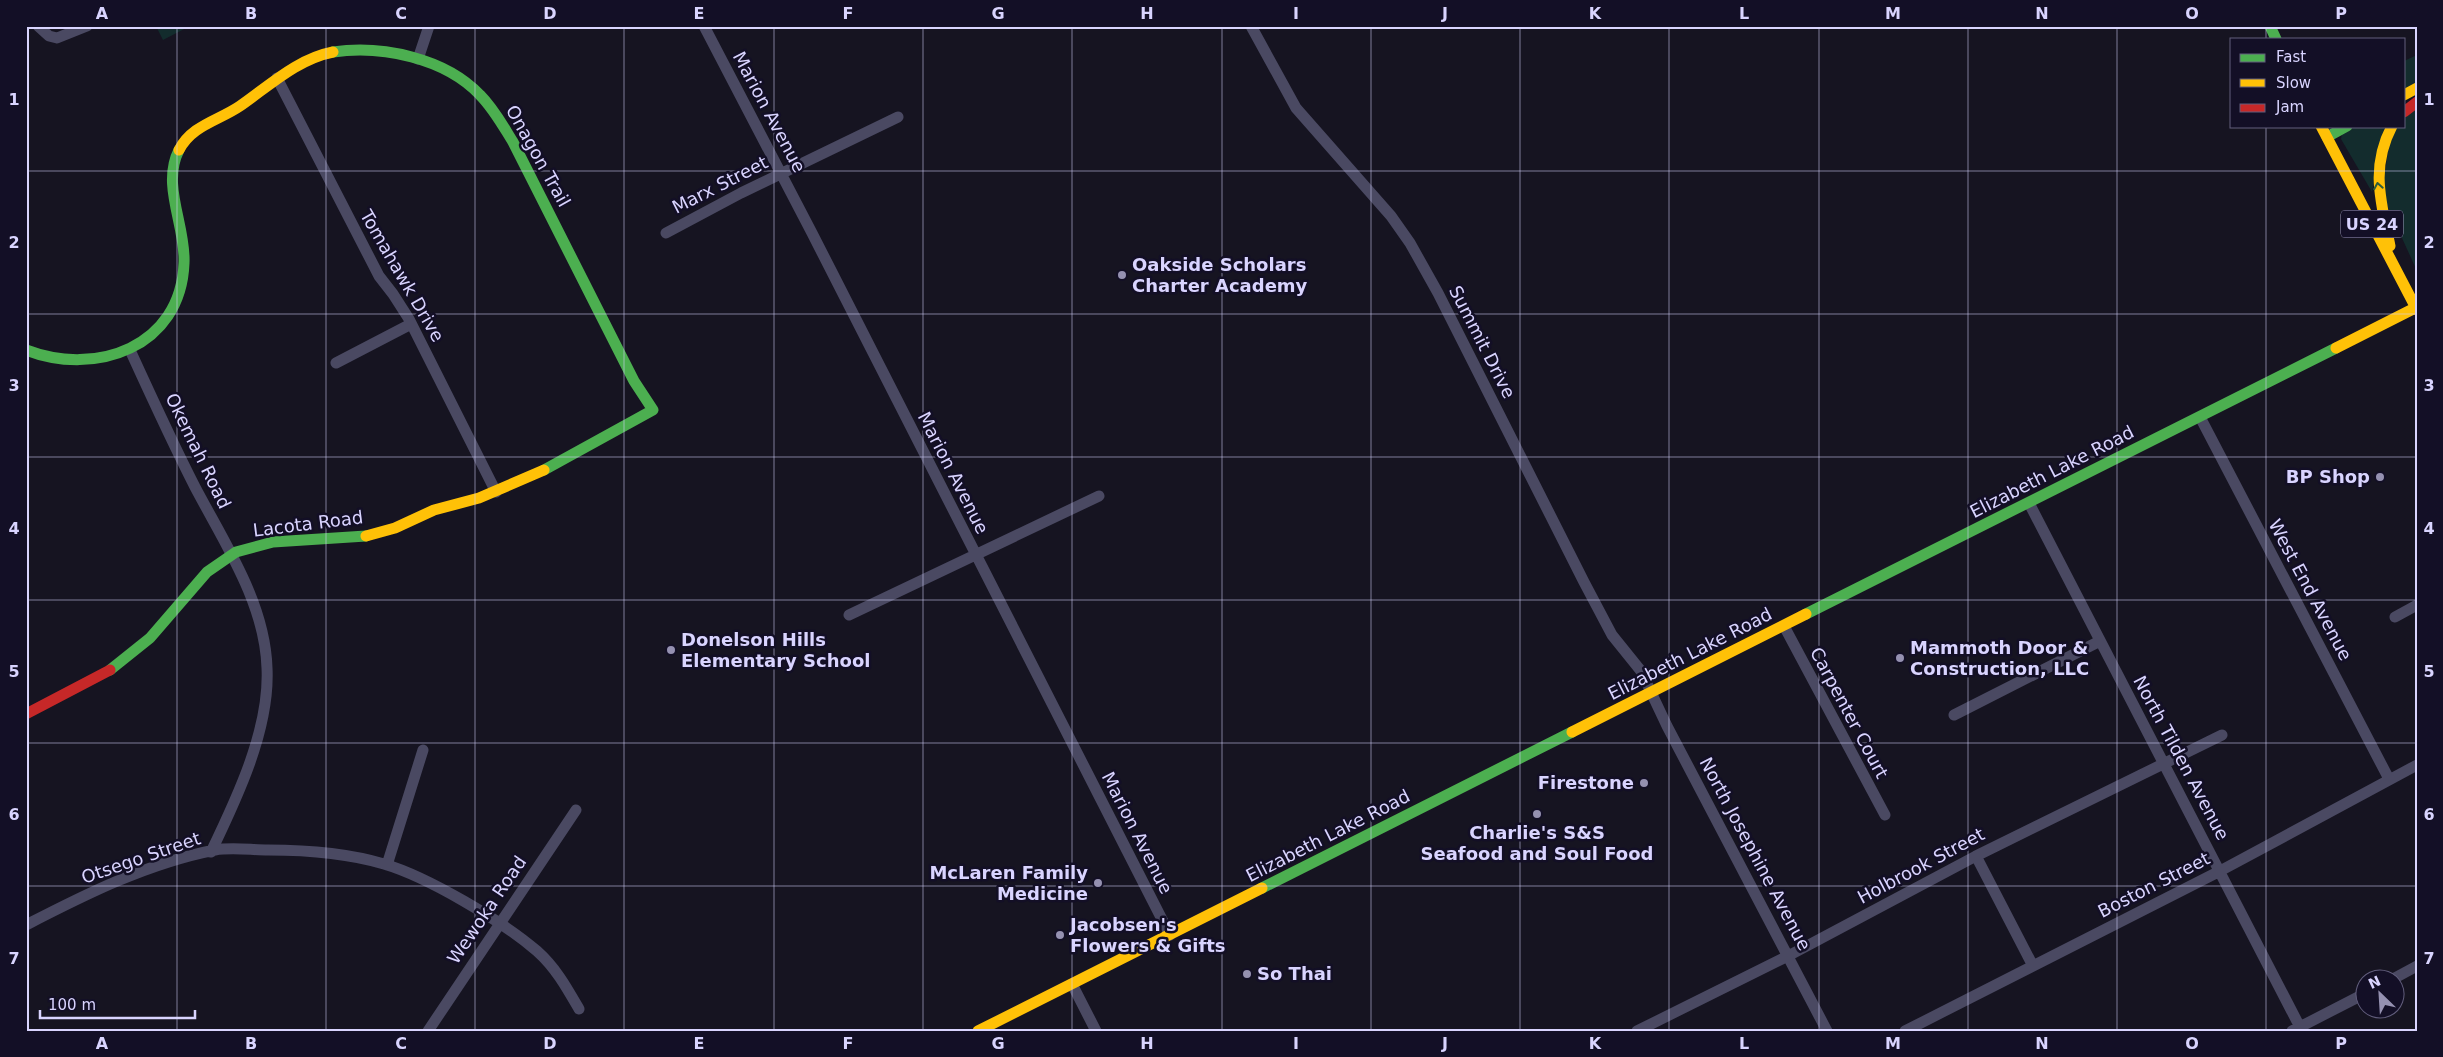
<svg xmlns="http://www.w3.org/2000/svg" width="2443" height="1057" viewBox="0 0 2443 1057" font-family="'DejaVu Sans',sans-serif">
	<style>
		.green { fill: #132c2d }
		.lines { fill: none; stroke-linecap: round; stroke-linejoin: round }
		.street { stroke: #4a4962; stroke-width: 11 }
		.fast { stroke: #4caf50; stroke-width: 11 }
		.slow { stroke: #ffc107; stroke-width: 11 }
		.jam { stroke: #c62828; stroke-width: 11 }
		.oneway { stroke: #305f3b }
		.grid { fill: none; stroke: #d9d4ff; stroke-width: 1; stroke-opacity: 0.55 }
		.poi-dot { fill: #9591b1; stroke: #130f26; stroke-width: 2 }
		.labels { text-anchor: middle; stroke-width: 5; stroke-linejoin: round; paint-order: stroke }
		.shield { fill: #130f26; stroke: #9e99be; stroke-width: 1 }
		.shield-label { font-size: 16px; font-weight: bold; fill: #d9d4ff }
		.street-label { font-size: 18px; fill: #d9d4ff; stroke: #130f26 }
		.poi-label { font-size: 18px; font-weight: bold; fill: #d9d4ff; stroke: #130f26; text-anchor: start }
		.neatline { fill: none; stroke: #d9d4ff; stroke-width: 2 }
		.grid-label { font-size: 16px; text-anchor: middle; font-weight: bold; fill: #d9d4ff }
	</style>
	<rect width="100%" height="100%" fill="#161421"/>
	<path class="green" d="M156,26H190L163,40Z
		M2417,55V84L2404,90V61Z
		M2417,107V271L2382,194L2390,137L2396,126H2404V118Z
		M2356,126H2385L2372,192L2341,139L2342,134Z"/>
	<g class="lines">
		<path class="street" d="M38,26L49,36L57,38L87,26
			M704,26L812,233L1170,935
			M1251,26L1296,108L1391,216L1410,243L1438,293L1584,582L1612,635L1641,671L1667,726L1827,1031
			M418,59L429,26
			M277,78L379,276L393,294L409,319L496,492
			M666,233L741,193L898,117
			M130,350C151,396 172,442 195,487C225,544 265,603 267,668C270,729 237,798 211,852
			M336,363L411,324
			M2200,417L2389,779
			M2029,503L2302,1031
			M849,615L1099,496
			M2395,617L2417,605
			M1784,626L1885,815
			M1954,715L2100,641
			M1976,856L2033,966
			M387,865L423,750
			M26,925C86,894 148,863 215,850C232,847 251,850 268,850C307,850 347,853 384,864C428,877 502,921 537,951C556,968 567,988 579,1009
			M2391,980L2417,966
			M1072,984L1096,1031
			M428,1031L576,810
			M1637,1031L1788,956L1976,856L2222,735
			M1905,1031L2220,871L2417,765
			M2292,1031L2366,993"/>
		<path class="fast" d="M2270,26L2276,39
			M333,52C382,45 445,58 480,95C494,109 503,126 513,142L634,381L653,410L544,470
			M2327,137L2347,126
			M26,350C96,377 181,347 184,263C186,226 161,185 179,150
			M1806,614L2336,348
			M110,670L150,638L207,572L236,552L273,542L366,536
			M1262,888L1572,732"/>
		<path class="slow" d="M2404,95L2417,88
			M2321,126L2417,310
			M179,150C192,125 218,121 240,106C269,86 297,59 333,52
			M2390,246C2381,202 2370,168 2392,126
			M2336,348L2417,307
			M366,536L395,528L434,510L479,498L544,470
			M1572,732L1806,614
			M978,1031L1262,888"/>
		<path class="jam" d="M2404,112L2417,102
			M26,714L110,670"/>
	</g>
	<defs><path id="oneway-chevron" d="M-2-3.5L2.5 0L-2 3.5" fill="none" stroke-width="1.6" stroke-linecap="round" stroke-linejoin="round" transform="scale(1.25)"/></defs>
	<use class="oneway" href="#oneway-chevron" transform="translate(2378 186) rotate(-100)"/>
	<path class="grid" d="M177,26V1031M326,26V1031M475,26V1031M624,26V1031M774,26V1031M923,26V1031M1072,26V1031M1222,26V1031M1371,26V1031M1520,26V1031M1669,26V1031M1819,26V1031M1968,26V1031M2117,26V1031M2266,26V39M2266,126V1031M26,171H2417M26,314H2417M26,457H2417M26,600H2417M26,743H2417M26,886H2417"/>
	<g class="poi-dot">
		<circle cx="1122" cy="275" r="5"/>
		<circle cx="2380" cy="477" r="5"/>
		<circle cx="671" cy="650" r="5"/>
		<circle cx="1900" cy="658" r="5"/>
		<circle cx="1644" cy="783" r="5"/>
		<circle cx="1537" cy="814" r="5"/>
		<circle cx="1098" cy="883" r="5"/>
		<circle cx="1060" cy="935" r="5"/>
		<circle cx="1247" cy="974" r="5"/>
	</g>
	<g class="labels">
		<rect class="shield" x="2341" y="210.5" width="62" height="27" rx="4"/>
		<g class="shield-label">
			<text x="2372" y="230">US 24</text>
		</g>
		<g class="street-label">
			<text transform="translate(769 112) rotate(62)" y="6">Marion Avenue</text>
			<text transform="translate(538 156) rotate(61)" y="6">Onagon Trail</text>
			<text transform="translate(720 185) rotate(-27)" y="6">Marx Street</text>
			<text transform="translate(402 276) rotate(60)" y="6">Tomahawk Drive</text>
			<text transform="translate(1482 342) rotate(63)" y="6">Summit Drive</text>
			<text transform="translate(198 451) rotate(64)" y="6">Okemah Road</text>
			<text transform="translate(2052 472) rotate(-27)" y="6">Elizabeth Lake Road</text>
			<text transform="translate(953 473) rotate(63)" y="6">Marion Avenue</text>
			<text transform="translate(308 524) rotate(-7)" y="6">Lacota Road</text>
			<text transform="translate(2310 590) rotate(62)" y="6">West End Avenue</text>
			<text transform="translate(1690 654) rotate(-27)" y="6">Elizabeth Lake Road</text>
			<text transform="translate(1849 713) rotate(62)" y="6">Carpenter Court</text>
			<text transform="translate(2181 758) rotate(62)" y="6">North Tilden Avenue</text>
			<text transform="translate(1137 833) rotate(63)" y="6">Marion Avenue</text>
			<text transform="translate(1328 836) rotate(-27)" y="6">Elizabeth Lake Road</text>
			<text transform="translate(1755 854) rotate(62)" y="6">North Josephine Avenue</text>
			<text transform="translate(141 858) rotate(-19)" y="6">Otsego Street</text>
			<text transform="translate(1921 866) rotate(-28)" y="6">Holbrook Street</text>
			<text transform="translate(2154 885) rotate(-27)" y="6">Boston Street</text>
			<text transform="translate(487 910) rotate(-56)" y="6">Wewoka Road</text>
		</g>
		<g class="poi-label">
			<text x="1132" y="271">Oakside Scholars<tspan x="1132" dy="21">Charter Academy</tspan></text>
			<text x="2370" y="483" text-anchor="end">BP Shop</text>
			<text x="681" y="646">Donelson Hills<tspan x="681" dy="21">Elementary School</tspan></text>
			<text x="1910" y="654">Mammoth Door &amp;<tspan x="1910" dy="21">Construction, LLC</tspan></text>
			<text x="1634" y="789" text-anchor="end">Firestone</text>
			<text x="1537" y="839" text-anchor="middle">Charlie's S&amp;S<tspan x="1537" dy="21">Seafood and Soul Food</tspan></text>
			<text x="1088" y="879" text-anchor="end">McLaren Family<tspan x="1088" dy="21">Medicine</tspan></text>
			<text x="1070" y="931">Jacobsen's<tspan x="1070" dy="21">Flowers &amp; Gifts</tspan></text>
			<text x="1257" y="980">So Thai</text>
		</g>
	</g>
	<rect width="2443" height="1057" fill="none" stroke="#130f26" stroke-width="55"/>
	<rect x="2230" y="38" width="175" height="90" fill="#130f26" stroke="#625e7d"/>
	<rect x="2240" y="54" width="25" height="8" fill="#4caf50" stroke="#625e7d"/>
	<text x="2276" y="62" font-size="15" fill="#d9d4ff">Fast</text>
	<rect x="2240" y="79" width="25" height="8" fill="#ffc107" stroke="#625e7d"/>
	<text x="2276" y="88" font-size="15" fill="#d9d4ff">Slow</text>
	<rect x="2240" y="104" width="25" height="8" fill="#c62828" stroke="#625e7d"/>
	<text x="2276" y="112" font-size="15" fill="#d9d4ff">Jam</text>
	<g transform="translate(2380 994) rotate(335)"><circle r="24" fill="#130f26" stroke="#625e7d"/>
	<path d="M0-4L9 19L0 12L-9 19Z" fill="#9591b1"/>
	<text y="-8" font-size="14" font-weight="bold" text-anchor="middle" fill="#d9d4ff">N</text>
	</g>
	<path d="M40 1010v8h155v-8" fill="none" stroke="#d9d4ff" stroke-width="2.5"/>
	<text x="48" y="1010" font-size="15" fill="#d9d4ff" stroke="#130f26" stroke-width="4" paint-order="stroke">100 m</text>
	<rect x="28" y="28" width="2388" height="1002" class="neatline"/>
	<g class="grid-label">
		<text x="102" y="19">A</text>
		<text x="251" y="19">B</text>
		<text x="401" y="19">C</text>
		<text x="550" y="19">D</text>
		<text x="699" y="19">E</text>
		<text x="848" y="19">F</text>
		<text x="998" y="19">G</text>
		<text x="1147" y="19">H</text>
		<text x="1296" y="19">I</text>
		<text x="1445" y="19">J</text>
		<text x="1595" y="19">K</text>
		<text x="1744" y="19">L</text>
		<text x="1893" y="19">M</text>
		<text x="2042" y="19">N</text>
		<text x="2192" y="19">O</text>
		<text x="2341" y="19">P</text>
		<text x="14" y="105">1</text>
		<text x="2429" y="105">1</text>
		<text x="14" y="248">2</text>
		<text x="2429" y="248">2</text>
		<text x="14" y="391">3</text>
		<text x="2429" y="391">3</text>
		<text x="14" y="534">4</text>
		<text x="2429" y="534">4</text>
		<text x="14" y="677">5</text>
		<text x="2429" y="677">5</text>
		<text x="14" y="820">6</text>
		<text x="2429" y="820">6</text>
		<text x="14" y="964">7</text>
		<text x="2429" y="964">7</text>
		<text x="102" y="1049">A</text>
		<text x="251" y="1049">B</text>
		<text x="401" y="1049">C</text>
		<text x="550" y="1049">D</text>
		<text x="699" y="1049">E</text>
		<text x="848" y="1049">F</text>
		<text x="998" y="1049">G</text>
		<text x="1147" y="1049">H</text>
		<text x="1296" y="1049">I</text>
		<text x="1445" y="1049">J</text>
		<text x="1595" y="1049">K</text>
		<text x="1744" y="1049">L</text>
		<text x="1893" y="1049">M</text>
		<text x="2042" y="1049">N</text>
		<text x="2192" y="1049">O</text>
		<text x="2341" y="1049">P</text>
	</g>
</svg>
